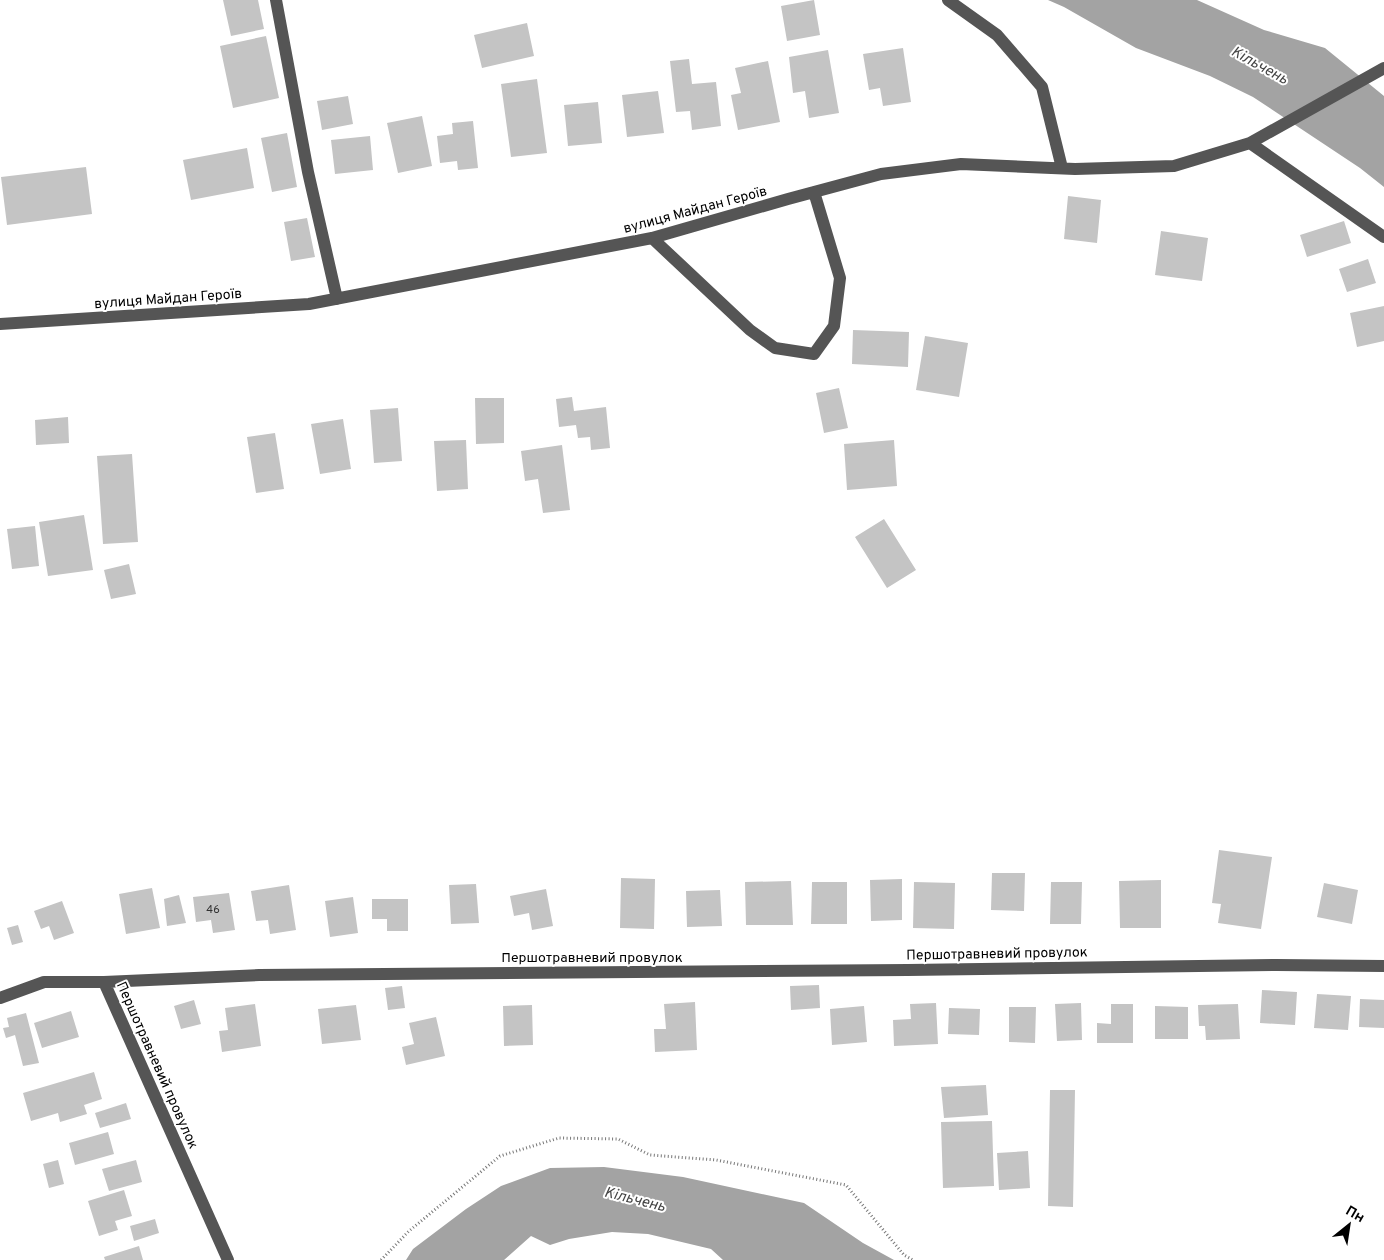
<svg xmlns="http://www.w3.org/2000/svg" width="1384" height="1260" viewBox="0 0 1384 1260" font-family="Overpass,sans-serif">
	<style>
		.water { fill: #a3a3a3 }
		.building { fill: #c4c4c4 }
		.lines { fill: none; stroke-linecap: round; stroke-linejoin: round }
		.path { stroke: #777; stroke-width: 3; stroke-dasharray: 1 2.5; stroke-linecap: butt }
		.minor { stroke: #555; stroke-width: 12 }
		.labels { text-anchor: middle; stroke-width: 4; stroke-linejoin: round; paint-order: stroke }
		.number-label { font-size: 11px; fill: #313131 }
		.street-label { font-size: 14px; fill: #000; stroke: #fff }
		.water-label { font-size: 15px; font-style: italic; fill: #444; stroke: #fff }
	</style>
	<rect width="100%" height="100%" fill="#fff"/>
	<path class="water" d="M1048,0H1197L1264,30L1325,48L1384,96V187L1360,168L1253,97L1210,76L1136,48L1064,7Z
		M604,1167L683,1177L804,1203L863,1243L894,1260H723L711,1249L648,1234L612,1232L569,1239L550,1245L531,1236L504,1260H406L413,1249L466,1209L501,1186L550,1168Z"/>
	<path class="building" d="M223,0H258L264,29L231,36Z
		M814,0L820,35L787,41L781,6Z
		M527,23L534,56L482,68L474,35Z
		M266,36L279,98L233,108L220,46Z
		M903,48L911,102L883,106L880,88L869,90L863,54Z
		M828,50L839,113L809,118L805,91L793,93L789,57Z
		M689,59L692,84L716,82L721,126L692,130L690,111L676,112L670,61Z
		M768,61L780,122L738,130L731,95L741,93L735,68Z
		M537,79L547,153L511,157L501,84Z
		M658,91L664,133L627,137L622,95Z
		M348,96L353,124L322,130L317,101Z
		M598,102L602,143L568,146L564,105Z
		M422,116L432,166L398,173L387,123Z
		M473,121L478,168L458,170L457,161L440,163L437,136L453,134L452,123Z
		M287,133L297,187L272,192L261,138Z
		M370,136L373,170L335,174L331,140Z
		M247,148L254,188L191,200L183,160Z
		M86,167L92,214L7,225L1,177Z
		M1068,196L1101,200L1097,243L1064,239Z
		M307,218L315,257L291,261L284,222Z
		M1344,221L1351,243L1307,257L1300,235Z
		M1161,231L1208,238L1202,281L1155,275Z
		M1368,259L1376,283L1347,292L1339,269Z
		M1384,306V341L1357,347L1350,313Z
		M853,330L909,332L908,367L852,364Z
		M925,336L968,343L959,397L916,390Z
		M839,388L848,428L824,433L816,393Z
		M572,397L574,411L606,407L610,448L591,450L590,437L578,438L576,425L559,427L556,399Z
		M475,398H504V443L476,444Z
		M398,408L402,461L374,463L370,410Z
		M68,417L69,443L36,445L35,420Z
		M343,419L351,469L320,474L311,424Z
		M275,433L284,489L256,493L247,437Z
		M466,440L468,489L437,491L434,441Z
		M894,440L897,486L847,490L844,444Z
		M562,445L570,510L543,513L538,479L525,481L521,451Z
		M132,454L138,542L103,544L97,456Z
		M84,515L93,570L48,576L39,522Z
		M884,519L916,570L887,588L855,537Z
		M35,526L39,566L12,569L7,529Z
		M129,564L136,594L111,599L104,570Z
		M1219,850L1272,857L1261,929L1218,923L1221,904L1212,903Z
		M992,873H1025L1024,911L991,910Z
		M621,878L655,879L654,929L620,928Z
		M902,879V920L871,921L870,880Z
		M1161,880V928H1120L1119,881Z
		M791,881L793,925H746L745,882Z
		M812,882H847V924H811Z
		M914,882L955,883L954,929L913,928Z
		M1051,882H1082L1081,924H1050Z
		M1324,883L1358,890L1352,924L1317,917Z
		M476,884L479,923L451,924L449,885Z
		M289,885L296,930L270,934L268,920L256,921L251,891Z
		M152,888L160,928L126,934L119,894Z
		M546,889L553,926L532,930L529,913L514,916L510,896Z
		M720,890L722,926L687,927L686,891Z
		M229,893L235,930L213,933L211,920L196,922L193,897Z
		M179,895L186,923L167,926L164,899Z
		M353,897L358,933L330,937L325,901Z
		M372,899H408V931H387V919H372Z
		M62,901L74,933L54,940L49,926L41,929L34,911Z
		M18,925L23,942L12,945L7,928Z
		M819,985L820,1008L791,1010L790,986Z
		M402,986L405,1008L388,1010L385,988Z
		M1262,990L1297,992L1295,1025L1260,1023Z
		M1317,994L1351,996L1348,1030L1314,1028Z
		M1360,999L1384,1000V1028L1359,1027Z
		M194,1000L201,1024L181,1029L174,1006Z
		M695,1002L697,1050L655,1052L654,1029H666L664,1004Z
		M936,1003L938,1044L894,1046L893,1020L911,1019L910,1004Z
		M1081,1003L1082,1040L1057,1041L1055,1004Z
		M255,1004L261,1046L222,1052L219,1031L228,1030L225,1008Z
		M1111,1004H1133V1043H1097V1023L1111,1024Z
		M1238,1004L1240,1039L1206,1040L1205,1026H1199L1198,1005Z
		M356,1005L361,1040L322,1044L318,1009Z
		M532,1005L533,1045L504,1046L503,1006Z
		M864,1006L867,1042L832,1045L830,1009Z
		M1155,1006L1188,1007V1039H1155Z
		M1009,1007H1036L1035,1043L1009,1042Z
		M949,1008L980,1009L979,1035L948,1034Z
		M71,1011L79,1037L42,1048L34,1023Z
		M26,1013L39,1063L23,1066L15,1035L6,1038L3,1028L9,1027L7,1018Z
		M436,1017L445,1056L406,1065L402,1047L414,1044L409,1023Z
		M94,1072L102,1099L84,1105L87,1114L60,1122L58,1113L31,1121L23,1093Z
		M986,1085L988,1115L944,1118L941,1087Z
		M1050,1090H1075L1073,1207L1048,1206Z
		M126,1103L131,1119L100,1128L95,1113Z
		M992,1121L994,1186L943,1188L941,1122Z
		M108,1132L114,1154L75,1165L69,1143Z
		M1028,1151L1030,1188L999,1190L997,1153Z
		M58,1160L64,1184L49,1188L43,1164Z
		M136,1160L142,1182L109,1191L102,1169Z
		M124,1190L132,1216L115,1221L118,1230L99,1236L88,1201Z
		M155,1219L159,1233L134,1241L130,1226Z
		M139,1246L143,1260H105L104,1257Z"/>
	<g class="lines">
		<path class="path" d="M381,1260L409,1231L500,1156L559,1138L618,1139L650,1155L716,1160L846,1185L904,1255L913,1260"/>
		<path class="minor" d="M276,0L308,172L337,299
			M948,0L997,35L1042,87L1062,168
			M1250,143L1384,237
			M652,238L750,330L775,348L814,354L834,326L840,278L814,192
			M0,324L309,304L652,238L788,199L881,174L961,164L1075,169L1174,166L1250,143L1384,68
			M104,982L228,1260
			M0,998L44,982H104L259,975L908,970L1277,965L1384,966"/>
	</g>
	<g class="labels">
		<g class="number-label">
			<text x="213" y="913">46</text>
		</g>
		<g class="street-label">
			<text transform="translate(695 209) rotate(-15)" y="5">вулиця Майдан Героїв</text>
			<text transform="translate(168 298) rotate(-4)" y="5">вулиця Майдан Героїв</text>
			<text transform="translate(997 953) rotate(-1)" y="5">Першотравневий провулок</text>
			<text x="592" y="962">Першотравневий провулок</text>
			<text transform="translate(158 1065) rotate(66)" y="5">Першотравневий провулок</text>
		</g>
		<g class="water-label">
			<text transform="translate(1260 65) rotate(29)" y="5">Кільчень</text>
			<text transform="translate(635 1199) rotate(14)" y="5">Кільчень</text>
		</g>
	</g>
	<g transform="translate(1349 1225) rotate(30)" stroke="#ffffff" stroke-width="4" paint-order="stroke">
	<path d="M0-4L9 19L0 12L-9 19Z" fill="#000000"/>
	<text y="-8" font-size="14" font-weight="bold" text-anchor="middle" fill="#000000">Пн</text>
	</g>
</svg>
